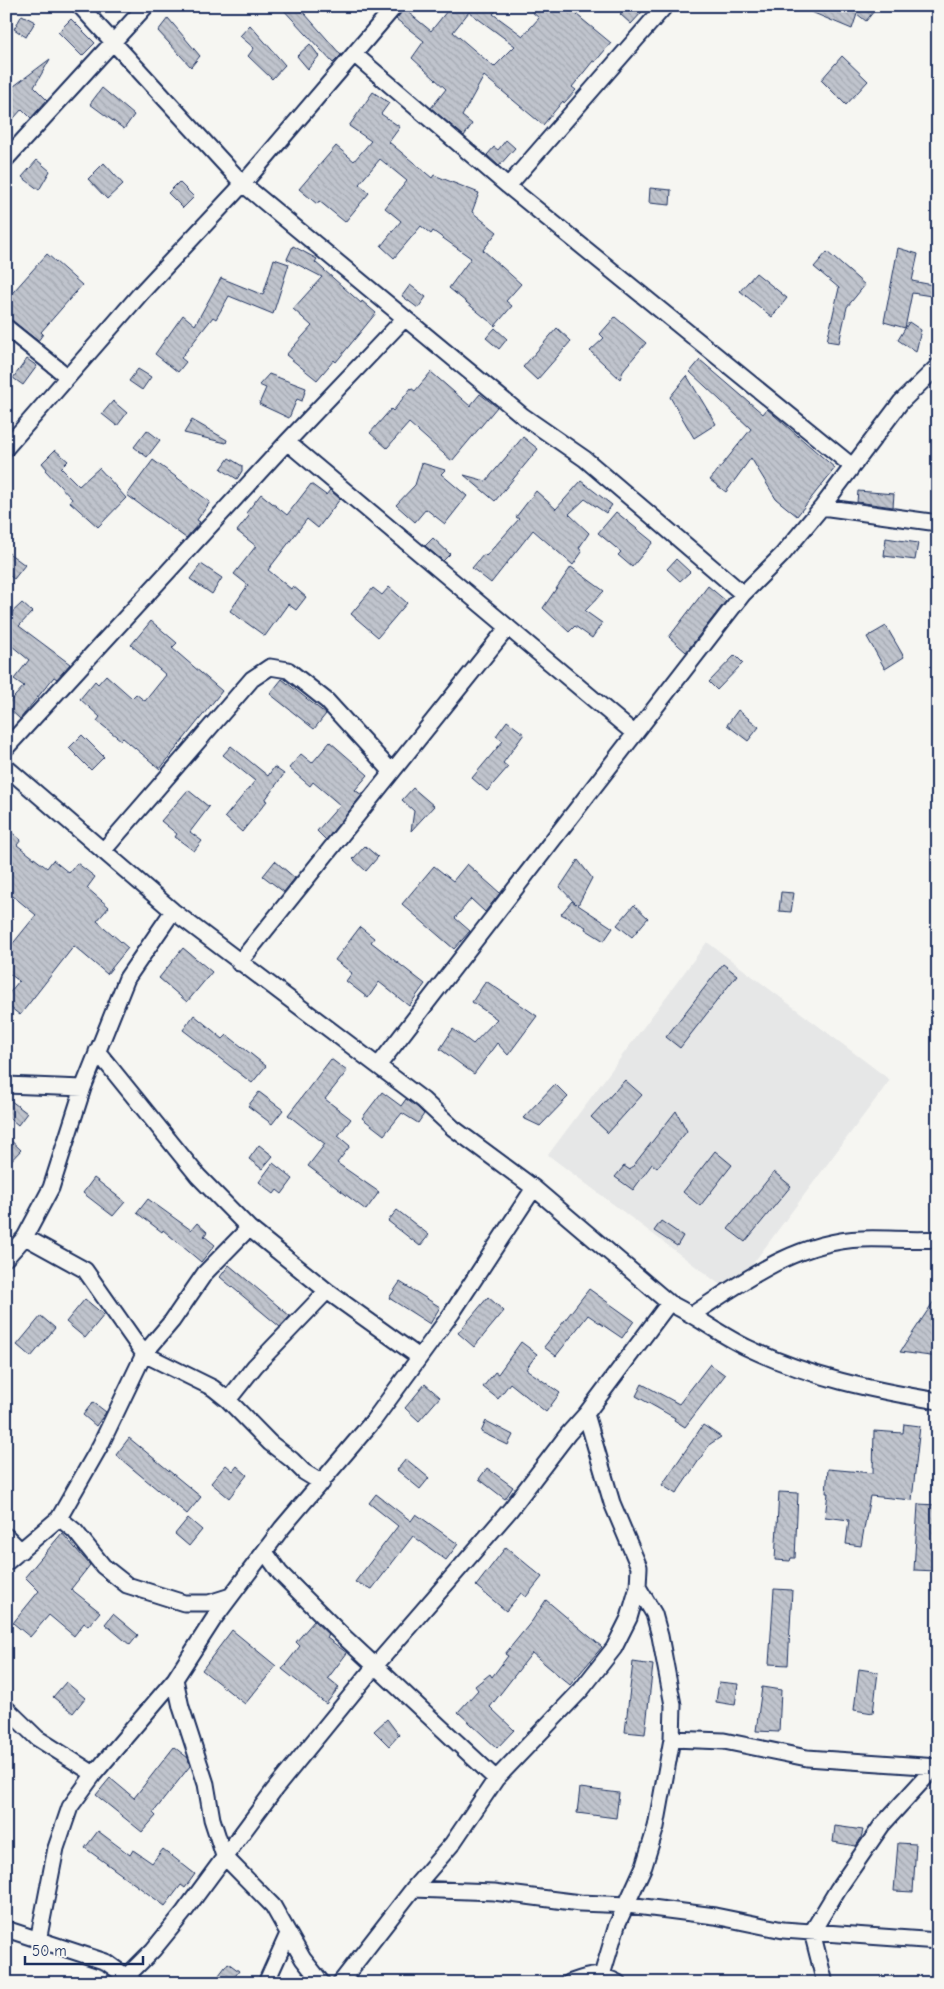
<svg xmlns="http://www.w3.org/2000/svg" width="944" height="1989" viewBox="0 0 944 1989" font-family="'Comic Neue',sans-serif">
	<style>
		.built { fill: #e6e7e7 }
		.building { fill: url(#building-back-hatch); stroke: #1b2f5e; fill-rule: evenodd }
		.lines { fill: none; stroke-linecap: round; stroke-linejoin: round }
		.minor-casing { stroke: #1b2f5e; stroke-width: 19 }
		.minor { stroke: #f6f6f2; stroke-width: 15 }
	</style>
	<defs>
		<pattern id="building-back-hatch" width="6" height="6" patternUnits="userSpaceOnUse" patternTransform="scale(1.25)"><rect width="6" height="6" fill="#c0c4cd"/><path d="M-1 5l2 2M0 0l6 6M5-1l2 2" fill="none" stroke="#a4a9b2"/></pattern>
	</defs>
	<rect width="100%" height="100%" fill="#f6f6f2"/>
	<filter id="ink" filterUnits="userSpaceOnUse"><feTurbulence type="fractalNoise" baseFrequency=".02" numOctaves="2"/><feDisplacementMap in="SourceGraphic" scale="10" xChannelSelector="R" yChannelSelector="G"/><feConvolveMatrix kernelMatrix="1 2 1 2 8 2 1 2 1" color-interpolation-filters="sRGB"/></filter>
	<g filter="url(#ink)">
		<path class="built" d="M707,942L890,1080L731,1293L548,1155Z"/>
		<path class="building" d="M280,6H294L305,14L341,55L333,63Z
			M451,6H500L493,14L523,36L539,18L525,6H584L577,15L611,43L595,62L593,61L572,87L576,90L564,103L563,101L543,125L484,76L462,116L472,124L464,136L431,108L446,89L412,58L424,41L396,19L404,9L431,31ZM469,12L515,46L494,67L453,32Z
			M627,6H636L642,12L631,24L620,14Z
			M797,6H878L866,21L857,14L852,29Z
			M22,15L35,22L26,37L14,29Z
			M168,18L200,56L191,67L158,31Z
			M71,19L95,43L82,56L58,32Z
			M250,25L285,65L272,79L248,56L254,48L240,36Z
			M310,44L319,56L308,69L297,56Z
			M842,56L868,81L846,105L821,80Z
			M50,59L34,87L47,100L31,118L22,109L6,127V92Z
			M102,88L134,115L124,129L90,104Z
			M373,92L389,103L381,114L400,127L389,142L432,178L434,175L479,193L472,212L497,232L483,250L521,284L506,301L512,306L495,326L449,288L471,258L433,231L431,234L421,226L394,258L381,246L401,221L385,208L407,181L380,159L359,184L369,193L345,222L319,201L317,204L299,189L336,146L354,161L371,141L349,126Z
			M506,140L515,148L499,166L487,155L494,147L498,150Z
			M37,160L50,171L39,190L22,177Z
			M104,163L123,184L107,199L88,179Z
			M179,182L194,197L183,208L168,193Z
			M650,188L671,190L670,205L649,203Z
			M293,246L317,259L315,262L361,303L362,301L376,313L336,362L334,360L317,380L286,355L312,326L293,309L322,277L287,259Z
			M898,248L918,254L912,281L938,286V297L912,293L905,328L884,322Z
			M827,252L865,285L847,307L839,343L827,341L839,288L814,267Z
			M47,254L82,285L41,332L43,334L38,341L6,316V300Z
			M274,259L289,264L273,314L229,296L216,319L213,317L181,358L186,362L178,372L155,354L183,315L195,325L221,278L263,295Z
			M756,273L787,298L772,317L740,291Z
			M410,285L426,297L418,308L402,296Z
			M615,317L646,343L624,369L620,379L590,351L604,338L600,334Z
			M909,322L921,330L916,352L898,340Z
			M495,328L507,339L499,349L486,338Z
			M557,328L571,341L537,380L523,367Z
			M27,359L37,366L23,385L13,378Z
			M700,360L763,414L767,409L835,468L797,516L776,499L751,458L726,492L710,480L751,429L690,372Z
			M138,369L151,377L142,390L129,381Z
			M431,372L470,406L480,394L497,407L452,461L409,423L387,448L370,433L391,409L393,411L411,388L415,391Z
			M269,374L306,388L302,401L297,399L289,418L259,404L266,388L259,385Z
			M687,376L716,424L694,438L670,397Z
			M113,401L127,413L117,426L102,414Z
			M192,420L227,440L226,443L184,433Z
			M147,430L160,440L147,457L134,447Z
			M523,437L538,449L495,501L464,475L486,481Z
			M55,450L68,461L61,468L79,486L99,468L126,498L98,527L70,502L72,499L45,470L47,469L42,463Z
			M229,458L242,466V471L237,479L221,469Z
			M153,460L210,502L197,520L200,522L186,538L127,495Z
			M422,463L445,470L441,474L467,496L445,524L426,509L415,522L396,505L415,485Z
			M581,481L612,505L606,513L585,499L569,514L589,533L579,548L582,552L573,565L533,530L491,583L472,568L484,554L486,556L519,519L516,517L536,491L556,509Z
			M311,484L326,495L330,490L340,499L318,528L307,519L268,570L291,589L293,586L306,597L296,610L288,604L265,636L230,611L248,585L234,574L256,546L237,531L249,516L246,513L261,494L287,515Z
			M858,491L894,494L893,507L857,502Z
			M616,512L653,542L632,567L618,555L621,552L598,533Z
			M433,538L450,554L443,561L425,546Z
			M886,538L918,543L915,560L884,556Z
			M6,551L25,565L14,579L6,573Z
			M676,559L690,572L680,581L667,569Z
			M201,564L222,578L212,594L190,579Z
			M571,567L604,591L585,611L602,623L592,638L575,626L569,632L543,608Z
			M708,586L726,601L686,652L669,637Z
			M389,587L407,603L378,637L351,614L373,588L382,595Z
			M22,603L32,612L19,626L70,664L57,679L54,677L20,719L6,706L24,686L14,679L29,660L6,641V618Z
			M151,621L177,643L172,648L222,691L160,769L123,738L121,740L97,721L100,717L80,699L95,681L98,684L106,675L132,698L136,694L145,701L166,675L131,645Z
			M886,626L904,657L885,669L867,637Z
			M735,655L743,663L717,690L709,682Z
			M282,679L326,714L314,729L270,694Z
			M738,710L759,727L748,741L727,725Z
			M507,721L524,734L503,763L508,767L487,791L472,778L503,741L496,736Z
			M82,735L104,757L91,770L69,748Z
			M330,742L368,775L355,790L362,795L326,840L317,831L340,805L313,782L310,786L289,768L301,754L312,763Z
			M231,746L268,776L274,767L284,774L265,800L267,801L242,832L225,817L255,781L223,755Z
			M413,788L434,806L411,831L414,811L402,800Z
			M188,790L209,807L190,832L202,841L194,851L175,837L177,834L161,821Z
			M6,828L21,840L17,845L47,868L53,860L69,873L77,863L95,877L87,888L109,907L97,921L128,948L107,974L74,946L20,1015L6,1004V997L19,981L6,971V952L36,915L13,896L6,905Z
			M365,846L378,857L366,871L353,859Z
			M578,860L592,878L578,905L613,928L604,941L585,929L586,927L561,914L572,901L576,904L560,887Z
			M275,861L295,878L284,892L263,876Z
			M467,864L500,893L485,912L471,899L455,918L470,931L454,949L402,904L434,866L453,881Z
			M781,892L794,893L791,912L779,911Z
			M634,905L648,918L632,937L617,925Z
			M360,927L374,938L371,942L425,984L409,1006L379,982L368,998L346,981L352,973L335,960Z
			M183,948L212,972L187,1002L159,978Z
			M723,964L737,975L680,1048L666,1037Z
			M486,981L537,1016L508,1055L497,1043L474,1074L440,1049L453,1029L473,1044L497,1019L472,1002Z
			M194,1015L223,1039L227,1035L266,1066L252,1083L183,1030Z
			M331,1059L347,1071L325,1099L351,1119L338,1136L350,1146L337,1163L379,1192L366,1210L308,1166L325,1144L288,1115Z
			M625,1080L642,1095L608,1133L591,1117Z
			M555,1084L568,1097L540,1126L523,1118Z
			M259,1092L283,1110L272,1124L248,1106Z
			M382,1092L401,1106L406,1099L417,1107L424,1114L418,1123L402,1113L384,1135L362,1118Z
			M6,1097L27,1113L18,1125L6,1115Z
			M676,1111L687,1131L657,1168L652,1164L633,1190L615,1177L624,1166L630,1170Z
			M6,1136L21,1150L6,1166Z
			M259,1145L273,1156L262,1169L249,1159Z
			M715,1151L732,1165L700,1206L683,1192Z
			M273,1163L293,1179L282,1194L277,1190L274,1194L259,1182Z
			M774,1172L791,1186L745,1242L728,1229Z
			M94,1178L125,1202L113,1216L83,1193Z
			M148,1199L191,1230L197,1223L207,1232L204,1236L215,1245L201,1262L163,1230L162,1232L137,1213Z
			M397,1210L429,1235L420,1246L388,1221Z
			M661,1221L683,1236L677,1246L654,1231Z
			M229,1265L290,1316L280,1327L220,1277Z
			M400,1282L440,1307L430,1324L389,1298Z
			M589,1289L634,1321L622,1338L588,1315L556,1356L544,1347Z
			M938,1295V1357L900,1352Z
			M488,1297L504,1311L474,1347L458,1333Z
			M85,1299L104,1315L85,1338L66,1322Z
			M41,1316L55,1328L31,1357L17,1345Z
			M521,1342L537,1354L526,1369L560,1393L546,1412L510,1383L498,1399L483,1387L495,1372L498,1374Z
			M710,1364L725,1375L685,1427L674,1420L675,1418L636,1396L642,1384L679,1404Z
			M425,1384L440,1397L419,1421L405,1408Z
			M93,1402L106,1412L96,1426L83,1415Z
			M486,1421L513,1435L508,1445L481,1432Z
			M904,1424L920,1426L912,1500L870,1496L861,1546L846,1544L849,1520L825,1517L828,1493H826L828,1469L873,1473L874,1431L903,1433Z
			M703,1425L721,1437L710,1444L676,1494L662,1485Z
			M129,1438L201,1497L187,1514L116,1455Z
			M406,1459L429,1478L420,1489L397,1470Z
			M226,1465L233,1471L237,1466L247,1475L229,1498L211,1483Z
			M487,1468L513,1487L505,1499L479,1479Z
			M779,1492L798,1493L795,1558H791L790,1561L775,1560Z
			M376,1494L411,1521L416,1514L458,1544L446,1560L413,1536L372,1589L355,1582L398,1526L369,1503Z
			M918,1504L938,1505L937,1571L914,1570Z
			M188,1518L202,1530L189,1546L175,1534Z
			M62,1533L90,1565L71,1589L100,1612L88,1626L84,1623L74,1636L49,1615L30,1637L13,1623L39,1591L25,1577Z
			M506,1547L542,1577L526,1597L521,1593L506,1611L476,1586Z
			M774,1589L792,1590L788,1665L769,1664Z
			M546,1600L602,1647L570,1685L532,1653L490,1707L514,1730L497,1748L458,1712L478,1690L475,1686L490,1674L492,1677L508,1656L505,1654L532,1621Z
			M113,1614L138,1635L130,1645L105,1624Z
			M314,1621L329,1635L327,1638L347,1653L328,1678L339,1687L326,1704L282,1669L300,1646L296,1642Z
			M232,1630L276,1666L245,1704L202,1670Z
			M633,1662L653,1665L645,1734L625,1732Z
			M859,1669L878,1672L873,1713L854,1710Z
			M66,1682L85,1698L73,1713L53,1697Z
			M719,1682L738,1684L735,1705L716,1702Z
			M762,1687L781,1690L779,1732L756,1731Z
			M387,1719L399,1735L389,1746L374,1731Z
			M174,1747L188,1758L190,1766L153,1813L156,1816L142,1832L96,1795L110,1778L134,1798Z
			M580,1788L619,1793L616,1818L577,1813Z
			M835,1826L863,1830L861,1838L856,1846L833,1842Z
			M98,1831L130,1855L133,1850L152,1863L163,1849L195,1874L185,1888L181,1885L165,1906L85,1848Z
			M898,1843L916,1844L913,1892L894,1891Z
			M228,1963L239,1971L230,1983H213Z"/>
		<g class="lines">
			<g class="minor-casing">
				<path id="minor" d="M80,6L243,184L523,416L585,459L743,594
					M354,54L508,186L665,6
					M6,159L146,6
					M508,186L852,466
					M6,327L68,377
					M287,442L635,734
					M6,448L141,293L243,184L395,6
					M822,507L938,523
					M6,748L287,442L405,318
					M6,767L173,911L378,1066L423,1100L453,1128L534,1188L669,1303C697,1316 720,1335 748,1348C809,1377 872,1390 938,1401
					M103,851L252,679L270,667L288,670L327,701L392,772
					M239,963L508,627
					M97,1051L198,1176L249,1228L327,1291L419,1357
					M378,1066L743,594L782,555L822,507L901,402L938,366
					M6,1085L83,1088
					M25,1237L85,1270L144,1354L213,1388L228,1400L270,1443L292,1460L304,1472L322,1483
					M6,1258L25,1237L51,1188L83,1088L127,978L173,911
					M693,1314C745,1280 797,1241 862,1239C887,1238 912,1241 938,1239
					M228,1400L255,1366L327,1291
					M59,1518L75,1531L103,1566L127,1585L184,1603H209L231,1596
					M6,1536L21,1551
					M265,1552L280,1573L341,1634L496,1779
					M6,1563L59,1518L100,1446L144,1354L172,1321L205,1273L249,1228
					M175,1679L181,1707L206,1784L212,1819L224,1856L273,1906L303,1959L322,1983
					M6,1708L37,1738L94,1774
					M672,1739L724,1741L807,1758L938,1767
					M413,1889L494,1892L580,1903L628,1905L715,1916L783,1930L938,1941
					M6,1929L106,1962L135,1983
					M38,1941L56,1848L70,1807L94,1774L175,1679L213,1620L282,1528L373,1421L452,1313L534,1188
					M127,1976L153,1950L184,1912L274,1790L375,1666L510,1510L568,1434L586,1414L669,1303
					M266,1983L288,1934
					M340,1983L413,1889L452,1844L496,1779L581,1690L614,1648L629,1618L638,1587L639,1567L612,1503L586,1414
					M569,1983C591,1975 597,1972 618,1983
					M602,1983V1975L617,1925L644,1866L656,1827L672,1739L673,1705L660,1636L654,1614L638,1587
					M825,1983L812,1932L838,1889L882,1825L935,1767"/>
			</g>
			<use href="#minor" class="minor"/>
		</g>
	</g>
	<rect width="944" height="1989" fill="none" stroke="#f6f6f2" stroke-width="25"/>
	<rect x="12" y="12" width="919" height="1964" fill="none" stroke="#1b2f5e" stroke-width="2" filter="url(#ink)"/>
	<path d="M25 1956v8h118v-8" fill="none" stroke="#1b2f5e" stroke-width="2.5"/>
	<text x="32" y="1956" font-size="15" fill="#1b2f5e" stroke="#f6f6f2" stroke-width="4" paint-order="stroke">50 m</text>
</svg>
